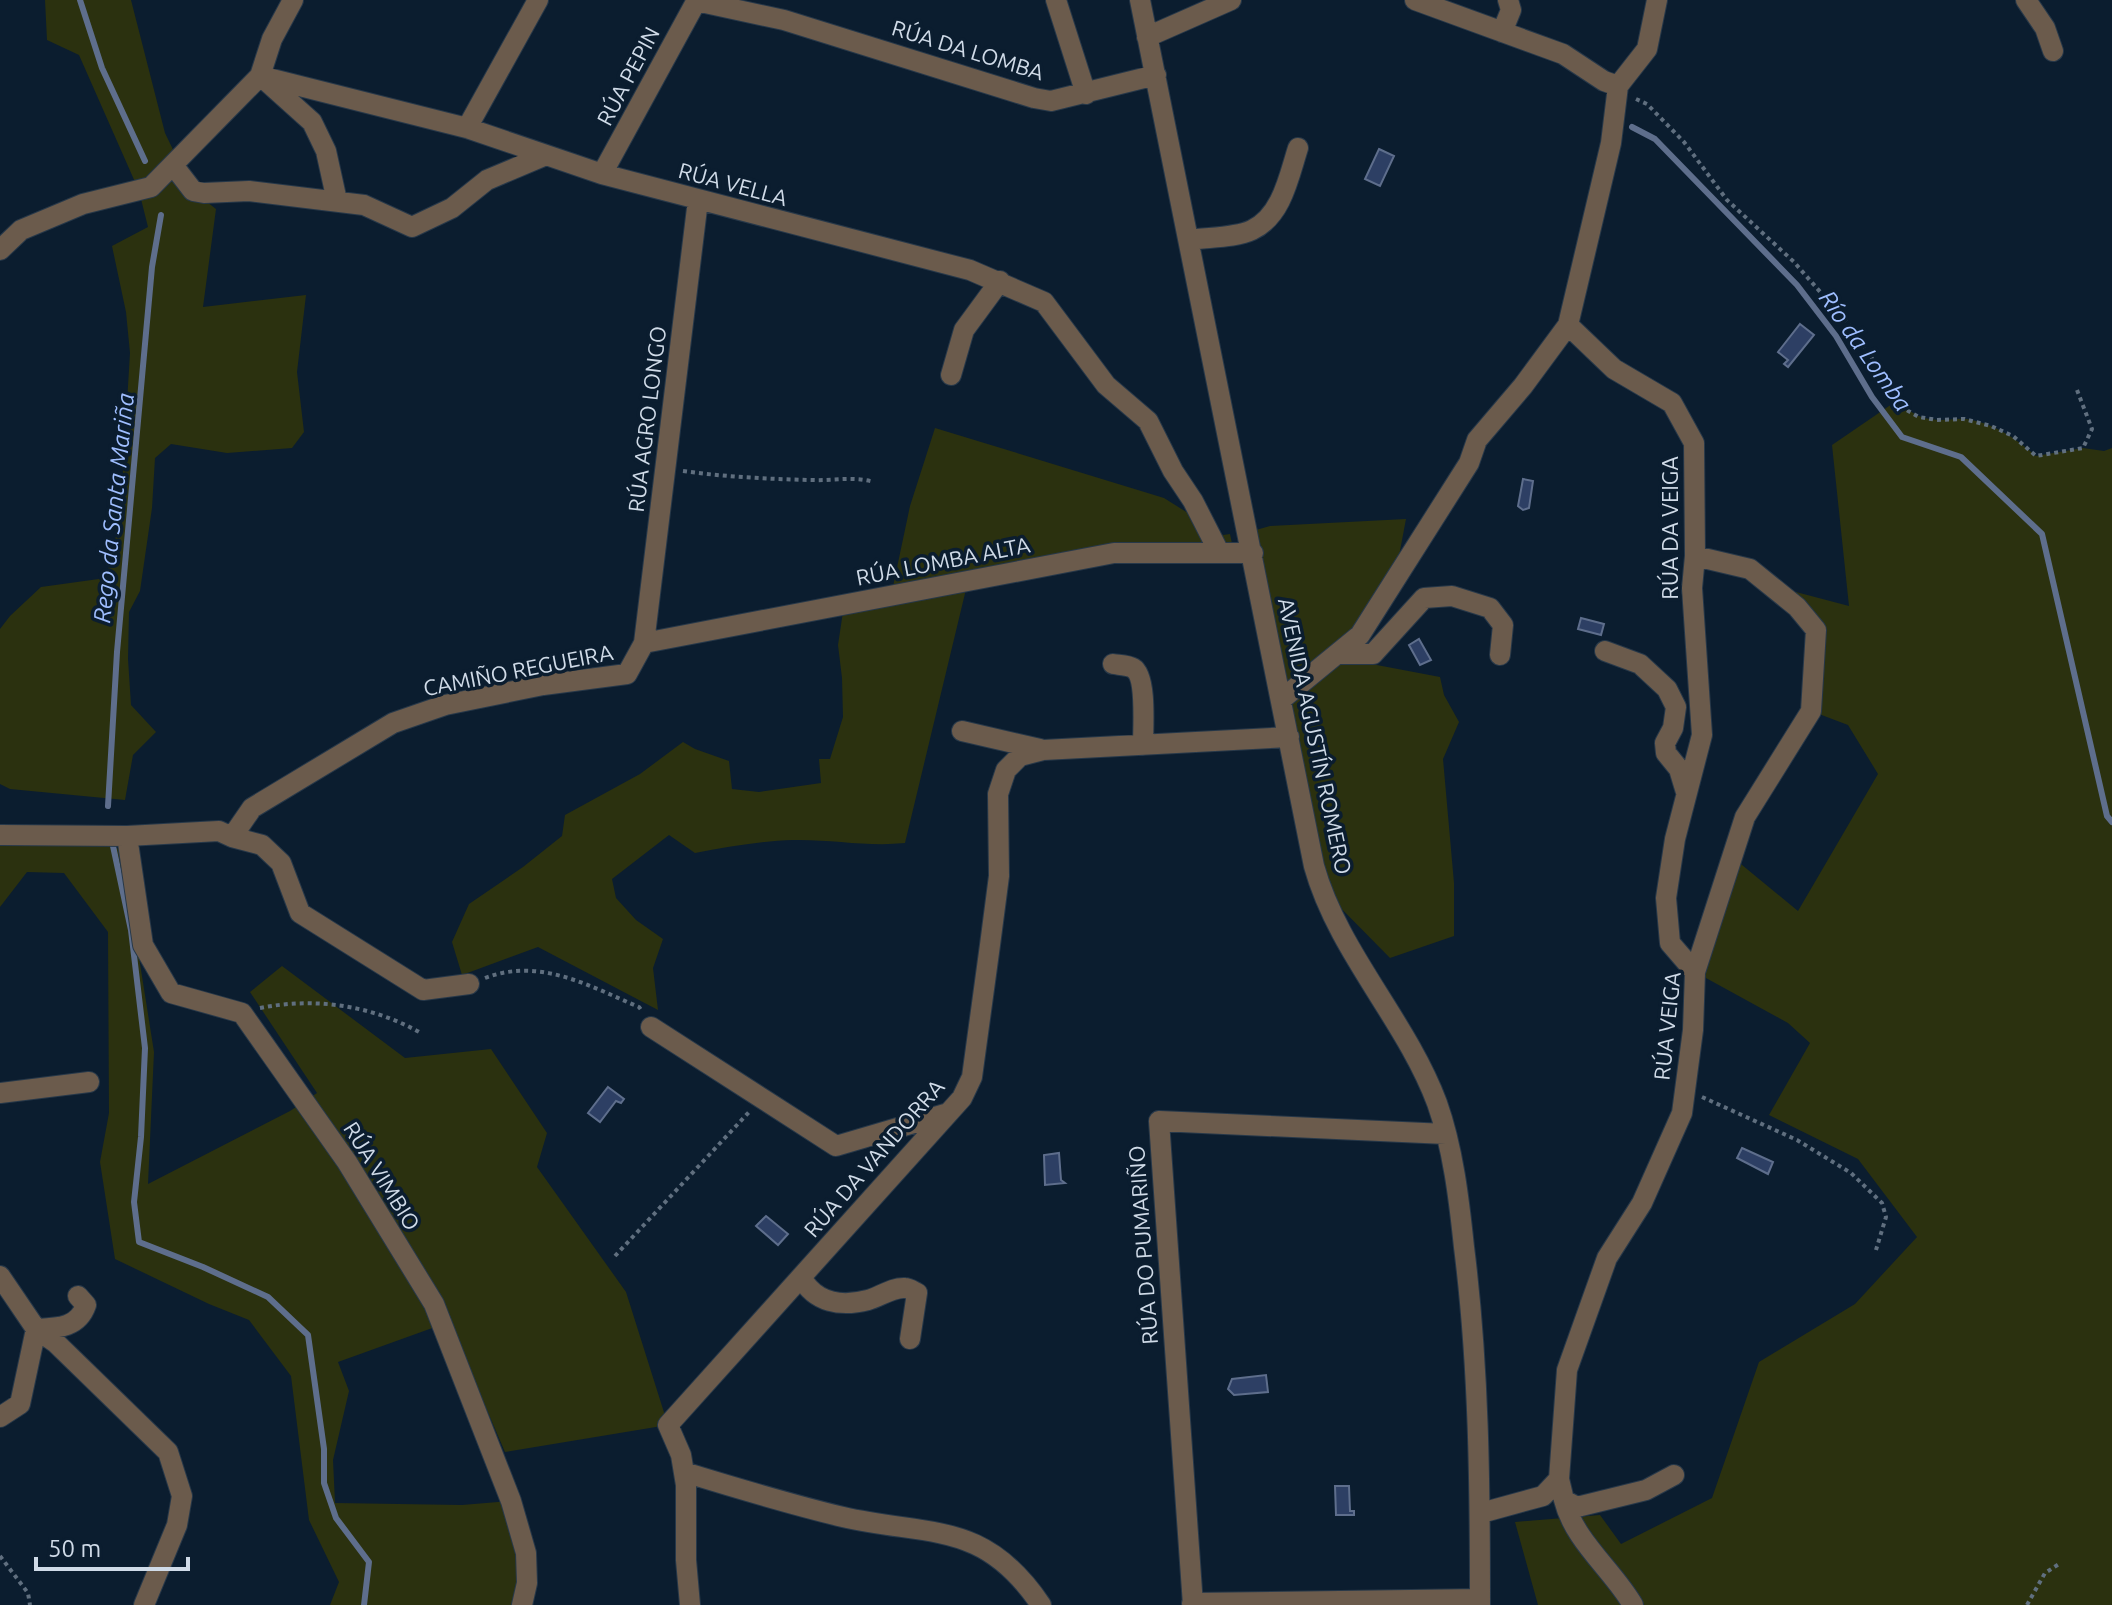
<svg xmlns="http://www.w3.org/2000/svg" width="2112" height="1605" viewBox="0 0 2112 1605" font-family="Ubuntu,sans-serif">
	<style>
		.green { fill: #2b310f }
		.water { fill: #2d3f64; stroke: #5e6e8c; stroke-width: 2 }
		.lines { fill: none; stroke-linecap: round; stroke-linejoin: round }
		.stream { stroke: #5e6e8c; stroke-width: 6 }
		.minor-casing { stroke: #273849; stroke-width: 22 }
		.path { stroke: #606f7f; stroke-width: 4; stroke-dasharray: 4 4; stroke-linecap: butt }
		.minor { stroke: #6b5b4c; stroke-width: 20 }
		.labels { text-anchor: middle; stroke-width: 7; stroke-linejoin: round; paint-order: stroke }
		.street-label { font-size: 22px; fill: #d0dbe8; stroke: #0b1d2f }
		.water-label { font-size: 24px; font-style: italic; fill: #9fbeff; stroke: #0b1d2f }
	</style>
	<rect width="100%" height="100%" fill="#0b1d2f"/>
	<path class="green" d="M45,0H131L165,133L193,191L216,209L203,307L306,295L297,372L304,432L292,448L227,453L171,444L155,458L152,508L140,591L129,612L128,659L131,705L156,732L133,755L125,800L10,789L0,784V629L10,616L41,587L106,578L120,519L130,353L126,312L112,246L148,227L139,191L79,55L47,40Z
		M1889,384C1902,406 1913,420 1941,420C1949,420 1958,418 1966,419C1994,423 2015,438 2036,456L2083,448L2104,451L2112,448V1605H1538L1515,1522L1600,1515L1621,1544L1712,1498L1759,1362L1855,1304L1917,1237L1858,1159L1769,1115L1810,1043L1788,1023L1695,972L1736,860L1798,911L1878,774L1848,725L1811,711L1816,630L1770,585L1849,606L1832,445L1892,404Z
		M935,428L1164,498L1223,535L1230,534L1234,553H1114L968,581L905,843C867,847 831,839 793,840C761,841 727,847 695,853L669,835L612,879L616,898L636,920L663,939L653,968L658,1010L538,947L462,975L452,942L469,904L523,867L562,836L565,815L640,774L683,742L695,749L729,761L732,789L759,792L821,783L819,759H830L843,717L842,678L838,645L844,605L891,596L910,506Z
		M1406,519L1399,556L1365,626L1361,662L1440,677L1444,695L1459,722L1443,759L1454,883V936L1390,958L1321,888L1249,532L1270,526Z
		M0,835H76L122,850L154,1052L148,1184L290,1111L317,1093L250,992L282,966L405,1058L491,1049L547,1133L537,1167L626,1292L668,1425L505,1452L449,1322L338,1362L349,1391L333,1460L335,1503L462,1505L511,1501L522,1605H330L339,1582L309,1520L291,1376L249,1320L209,1304L115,1259L100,1162L109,1113L108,932L64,873L27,872L0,907Z"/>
	<path class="water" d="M1379,149L1394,156L1380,186L1365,179Z
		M1800,324L1814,335L1788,367L1784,364L1788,360L1778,352Z
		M1523,479L1533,481L1529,508L1523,510L1518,506Z
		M1581,618L1604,624L1601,635L1578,629Z
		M1419,639L1431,660L1420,665L1409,645Z
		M608,1087L624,1099L621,1103L616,1101L600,1122L588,1113Z
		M1742,1148L1773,1162L1768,1174L1737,1158Z
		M1059,1153L1061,1180L1065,1183L1045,1185L1044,1155Z
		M766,1216L788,1234L778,1245L756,1226Z
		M1266,1375L1268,1392L1234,1395L1228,1389L1232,1379Z
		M1335,1486H1349L1350,1511H1354V1515H1336Z"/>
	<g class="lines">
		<path class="stream" d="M80,0L102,68L145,161
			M1632,127L1655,139L1797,285L1836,336L1872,397L1902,437L1961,457L2042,534L2107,816L2112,822
			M108,806L117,652L152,267L161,215
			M113,846L131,930L145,1048L141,1137L134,1202L139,1242L203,1267L268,1297L308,1335L324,1449V1483L336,1518L369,1562L364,1605"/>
		<g class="minor-casing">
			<path id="minor" d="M1056,0L1086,94
				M1140,0L1314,866C1338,952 1406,1020 1437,1103C1453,1148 1459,1199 1464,1247C1479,1366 1480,1485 1480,1605
				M1415,0L1563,54L1604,81L1618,86
				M1657,0L1647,49L1618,86L1611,143L1568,325L1614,369L1672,403L1694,443L1695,556L1692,588L1702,735L1675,839L1666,898L1670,943L1695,972
				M2026,0L2045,28L2053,51
				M696,1L784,20L1034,98L1051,101L1156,75
				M1502,32L1511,10L1508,0
				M1147,37L1231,0
				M260,76L467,128L602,174L970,270L1044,302L1106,385L1148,421L1173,471L1193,501L1219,552
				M263,78L312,122L326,151L337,201
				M467,128L538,0
				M173,165L193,191L204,193L249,191L364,205L412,227L452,208L487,180L546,155
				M602,174L697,0
				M1189,240C1209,237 1235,238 1252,230C1282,216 1289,176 1298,148
				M0,250L21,230L83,204L151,187L260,76L272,39L293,0
				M951,375L964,330L1000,281
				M644,643L1114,553H1253
				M1605,651L1640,664L1667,689L1676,707L1673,728L1665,743L1666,753L1679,769L1686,792
				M1337,654H1373L1424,598L1452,596L1490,608L1503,625L1500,655
				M1113,664C1119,665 1128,665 1133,668C1147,676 1143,729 1143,745
				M1282,699L1360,635L1469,463L1477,440L1523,386L1568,325
				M962,731L1040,749
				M0,835L127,836L219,831L232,837L252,808L393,723L445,705L543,685L627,674L644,643L698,200
				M127,836L143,945L171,993L242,1013L347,1162L434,1304L511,1501L526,1553L527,1583L522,1605
				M232,837L262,845L281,863L300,913L423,990L469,984
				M651,1027L836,1146L948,1113
				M0,1093L89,1082
				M0,1276L36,1329L56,1343L168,1452L182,1496L177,1525L144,1605
				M801,1277C815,1303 841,1307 868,1300C879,1297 893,1287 905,1288C909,1288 913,1291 917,1293L910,1339
				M0,1417L20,1404L36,1329C58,1328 78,1328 86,1305L78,1296
				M684,1472C736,1488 789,1504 843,1517C929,1537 983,1519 1041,1605
				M1559,1479L1564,1500L1577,1507L1646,1490L1674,1475
				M1564,1500C1574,1541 1612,1569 1633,1605
				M1481,1513L1543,1496L1559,1479L1567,1370L1607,1258L1642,1203L1682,1113L1693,1030L1695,972L1745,817L1811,711L1816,630L1797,607L1750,569L1695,556
				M1192,1603L1480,1599
				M690,1605L686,1560V1485L681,1455L668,1425L962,1098L972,1077L990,945L999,876L998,794L1006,770L1020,756L1043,750L1289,737
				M1193,1605L1159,1121L1446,1134"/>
		</g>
		<path class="path" d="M1636,99L1647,104L1684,142L1727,200L1794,262L1856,333L1903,408L1919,417L1937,420L1964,419L1991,426L2013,436L2036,456L2083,448L2092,429L2077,390
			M683,471C726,477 768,479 811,480C833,481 852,476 874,482
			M485,978C540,957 589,986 639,1007L642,1011
			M260,1008C315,997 371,1005 421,1033
			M1702,1097L1797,1140L1851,1173L1882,1203L1886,1217L1876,1250
			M615,1256L750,1111
			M0,1556L28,1593L30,1605
			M2027,1605L2045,1573L2059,1564"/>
		<use href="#minor" class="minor"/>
	</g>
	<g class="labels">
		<g class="street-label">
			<text transform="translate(968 50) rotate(17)" y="8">RÚA DA LOMBA</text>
			<text transform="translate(628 76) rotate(-62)" y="8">RÚA PEPIN</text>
			<text transform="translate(733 184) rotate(15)" y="8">RÚA VELLA</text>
			<text transform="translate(647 419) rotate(-83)" y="8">RÚA AGRO LONGO</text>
			<text transform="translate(1670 528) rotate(-90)" y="8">RÚA DA VEIGA</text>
			<text transform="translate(943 561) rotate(-11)" y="8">RÚA LOMBA ALTA</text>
			<text transform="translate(518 670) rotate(-11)" y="8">CAMIÑO REGUEIRA</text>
			<text transform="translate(1315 736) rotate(78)" y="8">AVENIDA AGUSTÍN ROMERO</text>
			<text transform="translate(1667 1026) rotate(-84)" y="8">RÚA VEIGA</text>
			<text transform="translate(874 1158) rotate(-49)" y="8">RÚA DA VANDORRA</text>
			<text transform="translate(382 1176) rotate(58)" y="8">RÚA VIMBIO</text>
			<text transform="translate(1143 1245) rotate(-94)" y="8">RÚA DO PUMARIÑO</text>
		</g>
		<g class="water-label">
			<text transform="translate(1865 351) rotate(55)" y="8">Río da Lomba</text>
			<text transform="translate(114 508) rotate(-84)" y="8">Rego da Santa Mariña</text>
		</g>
	</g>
	<path d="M36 1557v12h152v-12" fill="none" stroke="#d0dbe8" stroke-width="4"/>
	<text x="48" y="1557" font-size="24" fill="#d0dbe8" stroke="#0b1d2f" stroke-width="6" paint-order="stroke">50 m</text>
</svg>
